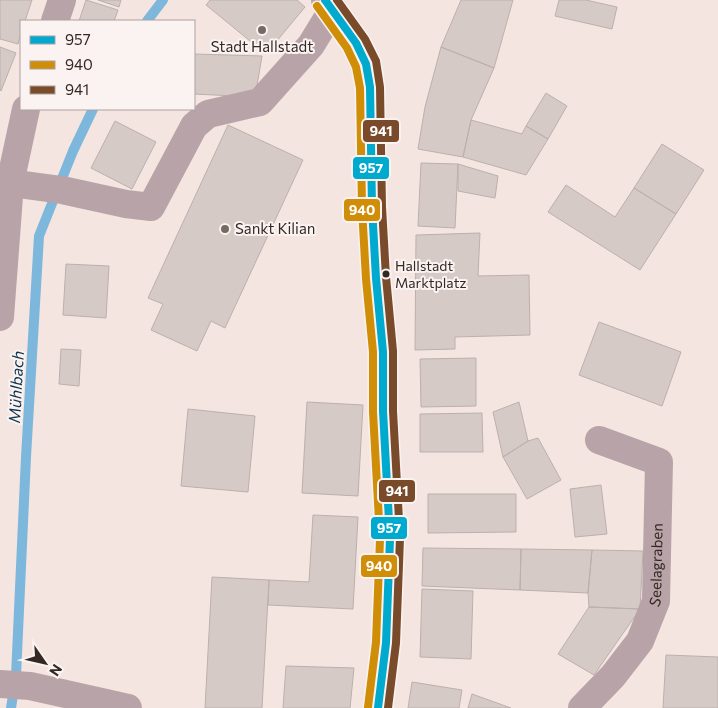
<svg xmlns="http://www.w3.org/2000/svg" width="718" height="708" viewBox="0 0 718 708" font-family="Commissioner,sans-serif">
	<style>
		.lines { fill: none; stroke-linecap: round; stroke-linejoin: round }
		.stream { stroke: #7eb7dc; stroke-width: 10 }
		.building { fill: #d6cac6; stroke: #bcb0ac }
		.minor { stroke: #b8a4a8; stroke-width: 28 }
		.bus-1-casing { stroke: #faf3f1; stroke-width: 11 }
		.bus-2-casing { stroke: #faf3f1; stroke-width: 11 }
		.bus-3-casing { stroke: #faf3f1; stroke-width: 11 }
		.bus-1 { stroke: #00a9ce; stroke-width: 8 }
		.bus-2 { stroke: #d08d07; stroke-width: 8 }
		.bus-3 { stroke: #7a4b2a; stroke-width: 8 }
		.poi-dot { fill: #776a65; stroke: #faf3f1; stroke-width: 2 }
		.bus-dot { fill: #342823; stroke: #faf3f1; stroke-width: 2 }
		.labels { text-anchor: middle; stroke-width: 4; stroke-linejoin: round; paint-order: stroke }
		.bus-label { font-size: 14px; fill: #342823; stroke: #faf3f1; text-anchor: start }
		.poi-label { font-size: 15px; fill: #342823; stroke: #faf3f1 }
		.street-label { font-size: 15px; fill: #342823; stroke: #faf3f1 }
		.water-label { font-size: 16px; font-style: italic; fill: #0f354c; stroke: #faf3f1 }
		.line-badge { stroke: #faf3f1; stroke-width: 2 }
		.badge-label { font-size: 14px; text-anchor: middle; font-weight: bold; fill: #fff }
	</style>
	<rect width="100%" height="100%" fill="#f4e5e0"/>
	<g class="lines">
		<path class="stream" d="M147,21L163,0
			M11,708L16,676L26,457L39,236L73,151L93,109"/>
	</g>
	<path class="building" d="M0,0H32L25,21H21V34L18,44L0,39Z
		M86,0L118,10L114,21H79Z
		M98,0H121L119,7Z
		M210,0H297L305,7L266,54L206,5Z
		M461,0H513L494,68L441,47Z
		M559,0H586L617,7L612,29L555,16Z
		M0,47L16,53L1,91L0,90Z
		M441,47L494,68L471,120L463,157L418,149L425,107Z
		M194,54L262,56L255,97L194,94Z
		M546,93L567,106L548,139L526,126Z
		M471,120L522,134L526,126L548,139L526,175L463,157Z
		M115,121L156,142L132,189L91,168Z
		M228,125L303,160L225,328L211,321L197,351L151,330L163,304L148,298Z
		M662,144L704,170L676,214L634,188Z
		M421,163L458,164L455,228L418,226Z
		M458,164L498,176L495,198L458,191Z
		M566,185L615,217L634,188L676,214L640,270L548,212Z
		M480,233L478,276L529,275L530,335L455,337V349L415,350L416,235Z
		M66,264L109,266L106,318L63,315Z
		M599,322L681,352L662,406L579,375Z
		M61,349L81,350L79,386L59,384Z
		M476,358V406L421,407L420,359Z
		M307,402L363,405L358,496L302,493Z
		M519,402L528,441L503,457L493,412Z
		M188,409L255,416L248,492L181,486Z
		M482,413L483,452H420V414Z
		M538,438L561,480L527,499L503,457L528,441Z
		M601,485L607,534L575,537L570,489Z
		M428,494H516V532L428,533Z
		M313,515L358,517L353,609L268,605L269,580L309,582Z
		M423,548L521,549L520,590L422,586Z
		M521,549L592,550L588,593L520,590Z
		M592,550L643,551L640,609L589,607L588,593Z
		M212,577L269,580L262,708H205Z
		M422,589L473,591L471,659L420,657Z
		M589,607L640,609L594,675L558,654Z
		M666,655L718,657V708H663Z
		M286,666L354,668L350,708H283Z
		M412,682L462,690L459,708H408Z
		M472,694L511,708H468Z"/>
	<g class="lines">
		<g class="minor">
			<path d="M325,0L356,43L366,64L370,87L372,143V207L376,278L383,352V411L390,539L386,643L378,708"/>
			<path d="M55,21L62,0"/>
			<path d="M10,183L62,190L126,204L151,207L194,126L208,114L260,102L311,45L333,9"/>
			<path d="M0,317L10,183L26,109"/>
			<path d="M0,684L30,686L128,708"/>
			<path id="s1" d="M582,708L613,676L640,641L656,601L659,462L599,440"/>
		</g>
		<g class="bus-1-casing">
			<path id="bus-1" d="M325,0L356,43L366,64L370,87L372,207L376,278L383,352V411L390,539L386,643L378,708"/>
		</g>
		<g class="bus-2-casing">
			<path id="bus-2" d="M317,6L347,48L356,67L360,88L362,208L366,279L373,352V412L380,539L376,642L368,707"/>
		</g>
		<g class="bus-3-casing">
			<path id="bus-3" d="M337,0L365,39L376,61L380,87L382,207L386,277L393,351V411L400,538L396,643L388,708"/>
		</g>
		<use href="#bus-1" class="bus-1"/>
		<use href="#bus-2" class="bus-2"/>
		<use href="#bus-3" class="bus-3"/>
	</g>
	<g class="poi-dot">
		<circle cx="262" cy="30" r="5"/>
		<circle cx="225" cy="229" r="5"/>
	</g>
	<circle class="bus-dot" cx="386" cy="274" r="4.5"/>
	<g class="labels">
		<g class="bus-label">
			<text x="395" y="271">Hallstadt<tspan x="395" dy="17">Marktplatz</tspan></text>
		</g>
		<g class="poi-label">
			<text x="262" y="52">Stadt Hallstadt</text>
			<text x="235" y="234" text-anchor="start">Sankt Kilian</text>
		</g>
		<g class="street-label">
			<text dy="5" stroke="none"><textPath href="#s1" startOffset="168">Seelagraben</textPath></text>
		</g>
		<g class="water-label">
			<text transform="translate(16 387) rotate(-87)" y="6">Mühlbach</text>
		</g>
	</g>
	<g class="line-badge">
		<rect x="362" y="119" width="38" height="24" rx="5" fill="#7a4b2a"/>
		<rect x="352" y="156" width="38" height="24" rx="5" fill="#00a9ce"/>
		<rect x="343" y="198" width="38" height="24" rx="5" fill="#d08d07"/>
		<rect x="378" y="479" width="38" height="24" rx="5" fill="#7a4b2a"/>
		<rect x="370" y="516" width="38" height="24" rx="5" fill="#00a9ce"/>
		<rect x="360" y="554" width="38" height="24" rx="5" fill="#d08d07"/>
	</g>
	<g class="badge-label">
		<text x="381" y="136">941</text>
		<text x="371" y="173">957</text>
		<text x="362" y="215">940</text>
		<text x="397" y="496">941</text>
		<text x="389" y="533">957</text>
		<text x="379" y="571">940</text>
	</g>
	<rect x="20" y="20" width="175" height="90" fill="#faf3f1" stroke="#aba29f"/>
	<rect x="30" y="36" width="25" height="8" fill="#00a9ce" stroke="#aba29f"/>
	<text x="65" y="45" font-size="15" fill="#342823">957</text>
	<rect x="30" y="61" width="25" height="8" fill="#d08d07" stroke="#aba29f"/>
	<text x="65" y="70" font-size="15" fill="#342823">940</text>
	<rect x="30" y="86" width="25" height="8" fill="#7a4b2a" stroke="#aba29f"/>
	<text x="65" y="95" font-size="15" fill="#342823">941</text>
	<g transform="translate(45 663) rotate(124)" stroke="#faf3f1" stroke-width="4" paint-order="stroke">
	<path d="M0-4L9 19L0 12L-9 19Z" fill="#342823"/>
	<text y="-8" font-size="14" font-weight="bold" text-anchor="middle" fill="#342823">N</text>
	</g>
</svg>
